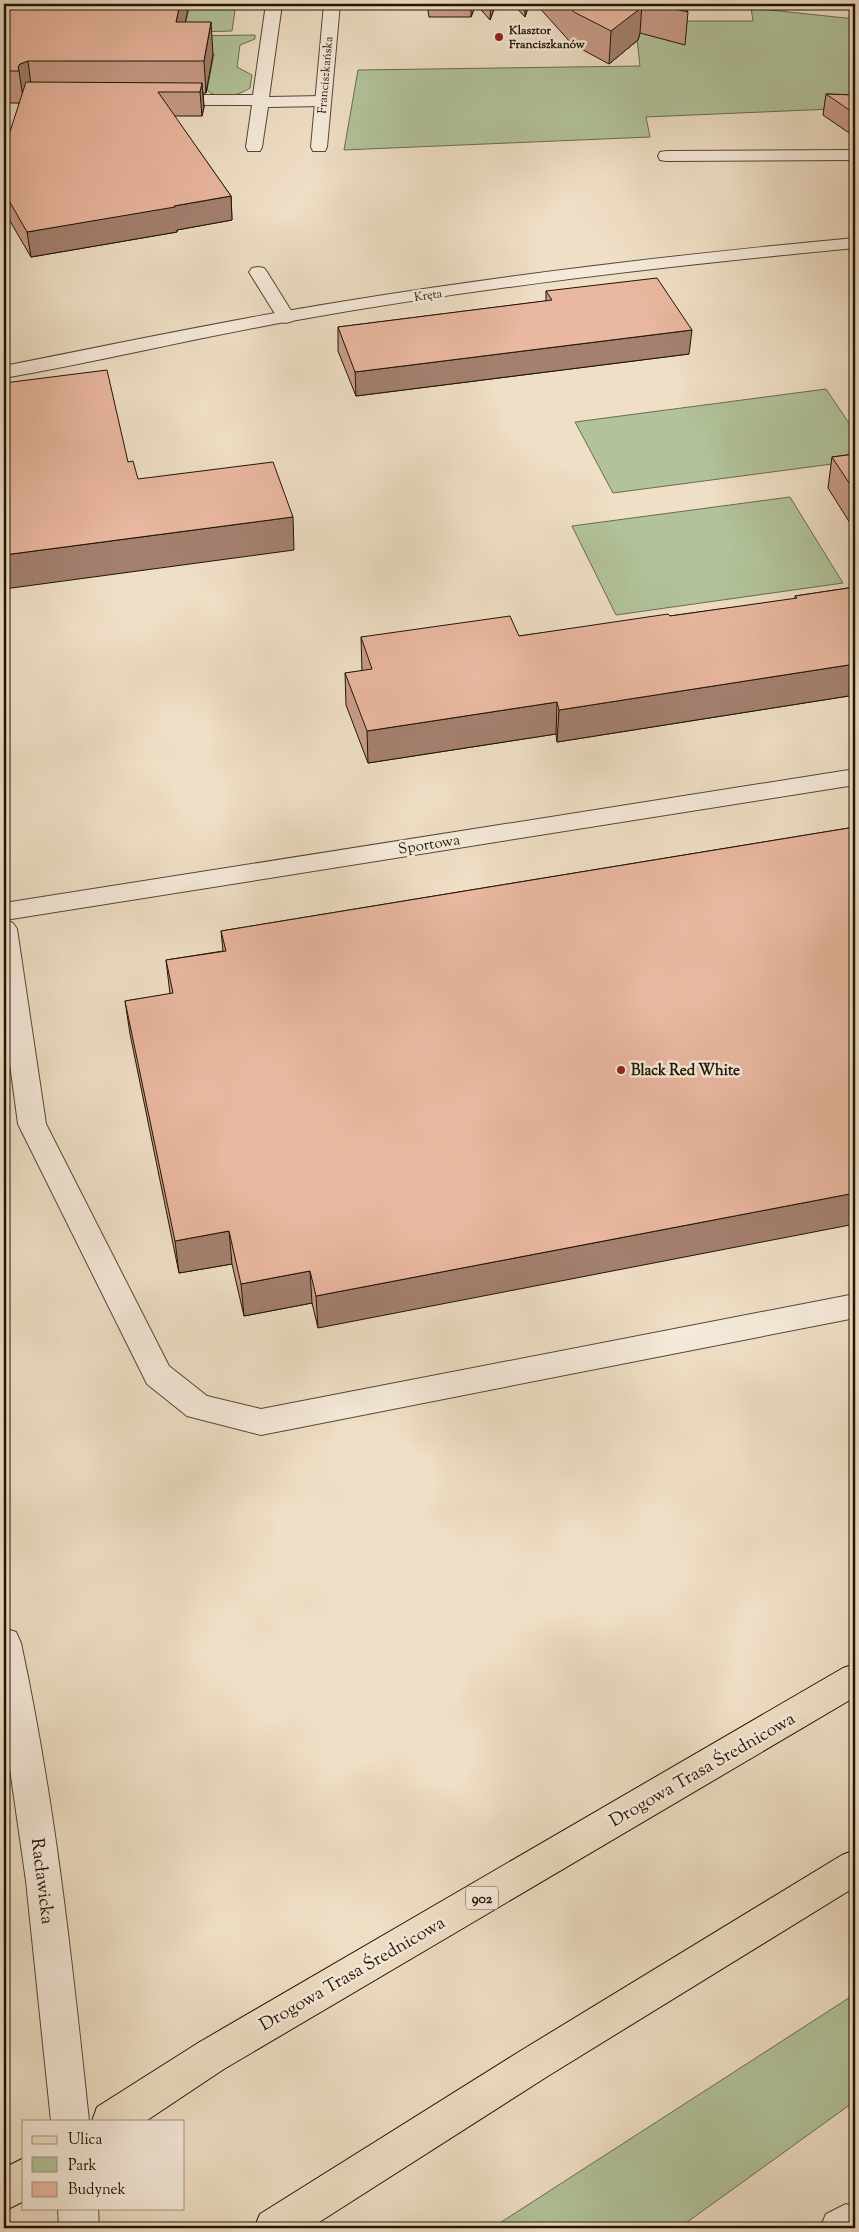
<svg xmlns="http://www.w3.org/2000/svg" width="859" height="2232" viewBox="0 0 859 2232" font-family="'Sorts Mill Goudy',serif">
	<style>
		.green { fill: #b2c39b; stroke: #686c50 }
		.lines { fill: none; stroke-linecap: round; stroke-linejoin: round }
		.service-casing { stroke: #534735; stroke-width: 2 }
		.minor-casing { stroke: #534735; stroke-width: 2 }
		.tertiary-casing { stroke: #534735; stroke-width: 2 }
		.primary-casing { stroke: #1f1405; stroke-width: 2 }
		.service { fill: #f5eada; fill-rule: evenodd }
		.minor { fill: #f5eada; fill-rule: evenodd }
		.tertiary { fill: #f5eada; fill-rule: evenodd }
		.primary { fill: #efdfc6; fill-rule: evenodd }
		.wall { fill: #c99d8a; stroke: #1f1405 }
		.shaded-wall { fill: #a48070; stroke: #1f1405 }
		.building { fill: #eab7a0; stroke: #1f1405 }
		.poi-dot { fill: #8f2418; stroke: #f5eada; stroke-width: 2 }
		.labels { text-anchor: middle; stroke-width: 5; stroke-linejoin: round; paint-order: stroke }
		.far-poi-label { font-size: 12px; font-weight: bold; fill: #1f1405; stroke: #f5eada; text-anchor: start }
		.far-street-label { font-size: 12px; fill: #1f1405; stroke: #f5eada }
		.shield { fill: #f5eada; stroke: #5f5445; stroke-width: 1 }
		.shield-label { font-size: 14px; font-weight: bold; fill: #1f1405 }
		.street-label { font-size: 15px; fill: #1f1405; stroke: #f5eada }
		.poi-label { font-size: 15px; font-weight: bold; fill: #1f1405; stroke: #f5eada; text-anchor: start }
		.near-street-label { font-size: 18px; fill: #1f1405; stroke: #f5eada }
	</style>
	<rect width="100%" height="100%" fill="#efdfc6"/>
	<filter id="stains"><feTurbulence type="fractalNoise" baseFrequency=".004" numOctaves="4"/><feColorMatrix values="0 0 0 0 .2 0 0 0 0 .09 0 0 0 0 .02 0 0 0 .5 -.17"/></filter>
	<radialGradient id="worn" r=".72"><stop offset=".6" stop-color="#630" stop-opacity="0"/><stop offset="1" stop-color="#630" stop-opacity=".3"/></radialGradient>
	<path class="green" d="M190,4H236L232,31L92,35L26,21H186Z
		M751,8L855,19V108L646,117L650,137L344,150L358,70L640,66L635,21H753Z
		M255,35V39L240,45L237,67L252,75L250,88C238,96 218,101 207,90L214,54L175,53L180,36Z
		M826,389L855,432V461L613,493L575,422Z
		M790,497L843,583L616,615L572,526Z
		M855,1994V2101L679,2228H492Z"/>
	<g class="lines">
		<g class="service-casing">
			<path id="service" d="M266,4H282L269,97L323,96L329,98L331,101L329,104L323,106L268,107L262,147L260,151H248L246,147L252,105H166L160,103L158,100L160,97L166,95H253Z
				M855,150V160L666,161L660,160L658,156L660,152L666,151Z
				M258,267L264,268L267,272L295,317L293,321L286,323L279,321L277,317L249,272L252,268Z
				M855,769V785L5,920L13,923L17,929L46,1124L169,1366L207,1396L261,1409L855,1294V1318L261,1435L187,1416L147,1384L18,1124L4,1019V903Z
				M846,2204L855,2208V2228H820L826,2214Z"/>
		</g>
		<g class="minor-casing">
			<path id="minor" d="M324,4H340L327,147L325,151H313L311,147Z
				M855,238V248C668,266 482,287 297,320C199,337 102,361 4,378V366C116,344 227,320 340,302C511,274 683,254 855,238Z"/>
		</g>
		<g class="tertiary-casing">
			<path id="tertiary" d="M4,1628L16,1632L21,1643C55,1801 72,1960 89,2121H51L26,1881L4,1727Z
				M58,2208H98L99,2228H59Z"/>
		</g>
		<g class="primary-casing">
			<path id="primary" d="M855,1664V1697L224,2069L146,2121H92L97,2107L198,2043L843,1668Z
				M855,1850V1887L548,2076L310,2228H254L260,2214L522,2050L842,1855Z
				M24,2158V2201L4,2211V2168Z"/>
		</g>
		<use href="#service" class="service"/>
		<use href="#minor" class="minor"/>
		<use href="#tertiary" class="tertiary"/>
		<use href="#primary" class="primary"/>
	</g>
	<path class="wall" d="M4,4L185,22L213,54L206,93H203L204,107L202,116H174L231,196L232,220L177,230V232L31,257L10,221L4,224L19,103H4Z
		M427,4H476L471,17H429Z
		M476,4H496L490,20Z
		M513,4H529L525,17Z
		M536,4H681L688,12L685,45L640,33L638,40L609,64L572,44Z
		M826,94L855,95V137L823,115Z
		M546,291L689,354L356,396L338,351V327L546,301Z
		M855,454V531L828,488L832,457Z
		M855,587V695L557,742L556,734L368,763L346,705L345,673L362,671L361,637L519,636L670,616L795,599V596Z
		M855,827L318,1328L312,1303L244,1316L232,1264L179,1273L130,1034L125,1001L170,994L166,960L223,951L221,931Z"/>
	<path class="shaded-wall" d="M180,4H189L179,54L176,22Z
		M471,4H476L471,17Z
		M491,4H496L490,20Z
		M525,4H529L525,17Z
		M642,4L640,33L638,40L609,64L611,31Z
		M211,22L213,54L206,93L204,61Z
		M28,61L32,93L23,98L19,71L18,67L20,64Z
		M202,83L204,107L202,116L200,92Z
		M231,196L232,220L177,230V232L31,257L27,232Z
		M7,197L10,221L4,224V198Z
		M692,330L689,354L356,396L355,372Z
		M293,517L294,550L4,589V555Z
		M855,664V695L557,742L559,710Z
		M557,702L556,734L368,763L367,731Z
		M855,1193V1224L318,1328L316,1296Z
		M229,1231L232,1264L179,1273L175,1241Z
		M310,1271L312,1303L244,1316L241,1284Z"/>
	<path class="building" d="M4,4H180L176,22H211L204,61H28L20,64L18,67L19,71H4Z
		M566,4H642L641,8L611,31L574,12Z
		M652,4H681L688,12Z
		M26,82L202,83L200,92H158L231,196L174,206L175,207L27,232L7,197L4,198V150Z
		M826,94L855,95V114Z
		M657,278L692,330L355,372L338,327L552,300L546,291Z
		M107,370L128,462L133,461L138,479L273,462L293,517L4,555V383Z
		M855,454V492L832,457Z
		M855,587V664L559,710L557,702L367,731L345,673L372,669L361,637L510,616L519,636L668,614L670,616L797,598L795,596Z
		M855,827V1193L316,1296L310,1271L241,1284L229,1231L175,1241L125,1001L173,993L166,960L226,951L221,931Z"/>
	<g class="poi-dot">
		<circle cx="499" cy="37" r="5"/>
		<circle cx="621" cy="1070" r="5"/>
	</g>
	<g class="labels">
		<g class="far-poi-label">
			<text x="509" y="34">Klasztor<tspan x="509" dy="14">Franciszkanów</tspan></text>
		</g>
		<g class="far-street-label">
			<text transform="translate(325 75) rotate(-85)" y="4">Franciszkańska</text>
			<text transform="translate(428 295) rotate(-8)" y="4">Kręta</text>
		</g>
		<rect class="shield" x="466" y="1886.5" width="32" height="23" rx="4"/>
		<g class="shield-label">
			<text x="482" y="1903">902</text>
		</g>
		<g class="street-label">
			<text transform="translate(429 844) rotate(-9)" y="5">Sportowa</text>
		</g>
		<g class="poi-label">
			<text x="631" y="1075">Black Red White</text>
		</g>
		<g class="near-street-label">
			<text transform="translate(702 1769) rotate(-30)" y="6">Drogowa Trasa Średnicowa</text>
			<text transform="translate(43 1881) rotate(83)" y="6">Racławicka</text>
			<text transform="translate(352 1973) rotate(-30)" y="6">Drogowa Trasa Średnicowa</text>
		</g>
	</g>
	<rect width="859" height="2232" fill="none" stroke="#efdfc6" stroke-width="20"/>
	<rect x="5" y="5" width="849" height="2222" fill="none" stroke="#1f1405" stroke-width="2.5"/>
	<rect x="10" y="10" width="839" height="2212" fill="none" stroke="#1f1405"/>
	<rect x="22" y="2120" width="162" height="90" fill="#f5eada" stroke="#9f9485"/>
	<rect x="32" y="2136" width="25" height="8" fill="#efdfc6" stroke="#9f9485"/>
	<text x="68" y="2144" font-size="15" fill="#1f1405">Ulica</text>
	<rect x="32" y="2157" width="25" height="15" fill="#b2c39b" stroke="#9f9485"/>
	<text x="68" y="2170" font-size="15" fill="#1f1405">Park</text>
	<rect x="32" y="2182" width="25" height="15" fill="#eab7a0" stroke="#9f9485"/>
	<text x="68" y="2194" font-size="15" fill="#1f1405">Budynek</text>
	<rect width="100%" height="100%" filter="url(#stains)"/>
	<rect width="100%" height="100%" fill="url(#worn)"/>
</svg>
